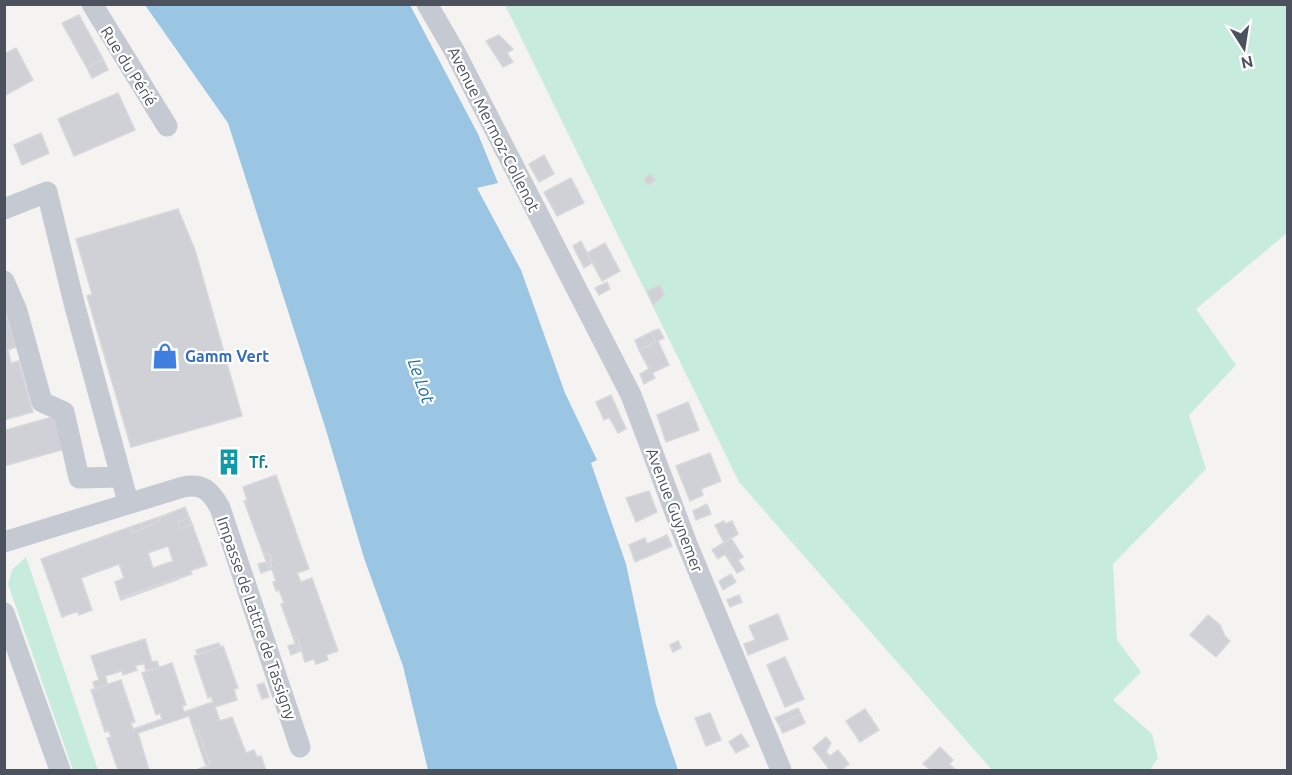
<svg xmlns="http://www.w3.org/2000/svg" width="1292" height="775" viewBox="0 0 1292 775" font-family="Ubuntu,sans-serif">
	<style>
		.green { fill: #c7ebdc }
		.water { fill: #9ac6e3 }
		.building { fill: #d0d1d6; stroke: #d7d8dc; stroke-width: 1.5; fill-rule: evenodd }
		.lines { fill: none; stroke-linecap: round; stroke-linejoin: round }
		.minor { stroke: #c5cad2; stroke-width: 21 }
		.labels { text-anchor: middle; stroke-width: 4.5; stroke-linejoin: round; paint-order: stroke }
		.street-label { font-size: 16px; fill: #4c525d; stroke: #fff }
		.shop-label { font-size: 16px; font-weight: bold; fill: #366cbe; stroke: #fff; text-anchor: start }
		.culture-label { font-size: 16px; font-weight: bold; fill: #0d838f; stroke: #fff; text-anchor: start }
		.water-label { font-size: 18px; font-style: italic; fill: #1e6c9e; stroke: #fff }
	</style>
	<rect width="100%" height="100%" fill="#f4f3f2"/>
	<path class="green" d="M505,5H1287V233L1196,309L1236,365L1189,415L1206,469L1113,564L1117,640L1141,672L1113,700L1152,734L1158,758L1150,770H992L739,482Z
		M26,557L98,770H73L8,584L12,570Z"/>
	<path class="water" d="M145,5H410L478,134L498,183L477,188L521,270L565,393L597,460L591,463L626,564L656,705L678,770H428L403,666L364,558L326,430L228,123Z"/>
	<path class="building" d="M79,15L103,59L87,68L62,23Z
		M499,35L513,49L507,53L513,62L503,67L486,41Z
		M16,48L33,80L4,96V54Z
		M103,59L108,70L92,78L87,68Z
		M118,93L135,130L74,156L58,119Z
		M41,133L49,153L22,165L14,145Z
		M544,155L554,174L539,182L529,164Z
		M651,174L655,181L648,185L644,179Z
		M571,178L584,203L557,216L544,192Z
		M178,209L195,250L242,416L131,447L87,296L92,294L76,239Z
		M581,241L592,263L584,268L573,246Z
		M605,243L620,271L602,281L587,253Z
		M607,282L610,289L599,295L595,288Z
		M660,285L664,295L653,305L647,291Z
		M5,308L16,347L8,350L11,363L19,361L33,412L4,420Z
		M659,329L664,338L658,341L669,365L652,373L655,378L644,384L640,374L649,369L639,350L656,342L651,332Z
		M651,332L656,342L639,350L635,340Z
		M611,395L626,429L618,433L609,417L604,420L596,402Z
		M688,402L699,430L666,442L657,415Z
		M56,416L65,449L4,466V424L6,430Z
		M710,453L721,481L701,489L703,495L690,501L676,466Z
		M276,475L309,569L297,573L301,582L312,578L338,651L326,655L328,660L316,664L314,659L305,662L297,635L293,637L281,604L284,603L279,590L276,591L273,582L276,581L269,561L272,560L269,553L264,555L244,501L247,500L243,487Z
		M649,491L657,512L636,522L626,498Z
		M707,504L711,514L696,520L693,511Z
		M185,507L189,518L178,522L180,529L192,524L207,565L190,571L192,574L120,598L115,582L124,578L119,564L81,578L92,610L79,615L78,611L62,617L41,559L130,527L133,533L159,521L158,519L165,515ZM168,546L173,561L153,568L148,553Z
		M185,507L192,524L180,529L178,522L189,518Z
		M165,515L158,519L159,521L133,533L130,527Z
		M724,521L725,524L732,521L738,534L724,543L715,525Z
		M667,535L672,546L635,562L629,545L645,538L647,544Z
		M731,538L743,557L738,560L744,569L737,573L725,554L718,559L712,550Z
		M269,553L272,569L269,570L264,555Z
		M266,562L269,570L261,573L258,564Z
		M731,574L736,582L723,590L719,581Z
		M179,577V579L121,600L120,598Z
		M739,595L742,602L730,607L727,600Z
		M778,614L788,639L748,655L744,644L755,640L749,626Z
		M1208,615L1220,625L1225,636L1230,641L1216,657L1190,635Z
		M297,635L301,651L298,652L293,637Z
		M145,639L152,662L157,661L159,667L146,671L144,663L135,666L137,670L123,675L122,671L105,676L108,685L95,689L93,682L99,680L91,656Z
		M678,641L681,648L673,652L670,645Z
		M219,643L220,647L197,654L196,650Z
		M295,644L298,652L291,655L288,646Z
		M223,646L238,688L234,689L237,700L215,707L220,721L232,717L246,753L254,750L257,757L261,756L266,770H196L210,765L198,730L194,731L189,716L138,733L149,770H118L107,738L111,737L109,731L105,732L91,690L121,680L135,722L131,723L133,729L162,719L160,713L156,715L142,673L172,663L186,705L182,706L184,712L210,703L213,702L211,696L208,698L194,656Z
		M785,657L804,699L785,707L767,665Z
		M264,683L269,697L262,699L257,685Z
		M798,708L801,714L779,725L775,718Z
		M865,709L879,730L860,742L846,721Z
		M710,713L721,740L706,746L695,718Z
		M801,714L805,723L783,733L779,725Z
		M198,730L210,765L206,766L194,731Z
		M741,734L749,746L736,753L729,742Z
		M826,737L831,743L826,752L830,756L838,750L849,764L841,770H830L813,748Z
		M940,747L953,760L949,764L956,770H931L923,764Z"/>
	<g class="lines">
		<path class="minor" d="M92,4L167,126
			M427,4L455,52L631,395L687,544L781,770
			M4,209L47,192L74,303L128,502
			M4,281L17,311L42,402L64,412L79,478L121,477
			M4,542L183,487C203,483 211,491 220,508L300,747
			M4,613L60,770"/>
	</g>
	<defs>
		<g id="shop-bare" transform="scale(2.07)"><path d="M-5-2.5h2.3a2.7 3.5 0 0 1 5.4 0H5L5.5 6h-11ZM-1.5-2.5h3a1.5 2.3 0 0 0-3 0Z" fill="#3f7fe0" stroke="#fff" stroke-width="2.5" paint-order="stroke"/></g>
		<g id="building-bare" transform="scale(2.07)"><path d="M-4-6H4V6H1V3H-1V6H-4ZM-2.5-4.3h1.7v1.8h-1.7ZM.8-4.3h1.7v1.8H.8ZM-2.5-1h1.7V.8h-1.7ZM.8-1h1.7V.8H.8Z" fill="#0f9aa8" stroke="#fff" stroke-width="2.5" paint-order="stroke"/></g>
	</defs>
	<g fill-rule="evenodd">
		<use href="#shop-bare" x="165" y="356"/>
		<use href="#building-bare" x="229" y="462"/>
	</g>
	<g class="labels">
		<g class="street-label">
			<text transform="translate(129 66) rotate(58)" y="6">Rue du Périé</text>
			<text transform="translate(494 129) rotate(63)" y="6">Avenue Mermoz-Collenot</text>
			<text transform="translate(675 510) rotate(69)" y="6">Avenue Guynemer</text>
			<text transform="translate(257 618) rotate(71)" y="6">Impasse de Lattre de Tassigny</text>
		</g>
		<g class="shop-label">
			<text x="185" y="362">Gamm Vert</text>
		</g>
		<g class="culture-label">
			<text x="249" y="468">Tf.</text>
		</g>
		<g class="water-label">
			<text transform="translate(421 381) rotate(70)" y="6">Le Lot</text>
		</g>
	</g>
	<rect width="1292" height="775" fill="none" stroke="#4c525d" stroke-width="12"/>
	<g transform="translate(1244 48) rotate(168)" stroke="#ffffff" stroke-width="4.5" paint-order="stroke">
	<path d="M0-4.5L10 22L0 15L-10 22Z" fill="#4c525d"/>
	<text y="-9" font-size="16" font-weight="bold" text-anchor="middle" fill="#4c525d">N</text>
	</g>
</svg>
